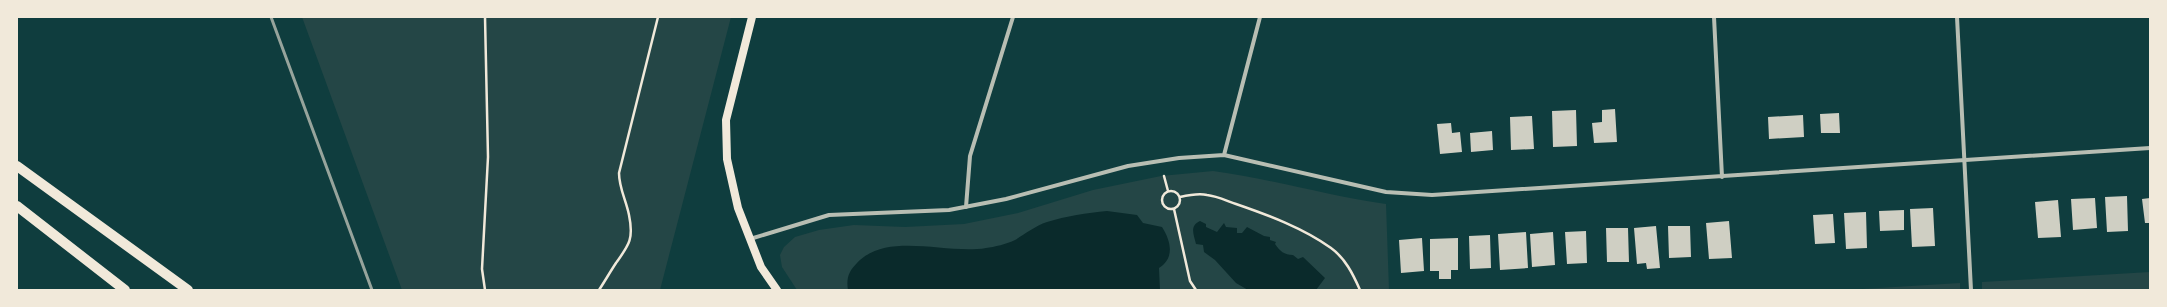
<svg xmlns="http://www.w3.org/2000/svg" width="2167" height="307" viewBox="0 0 2167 307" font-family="'Space Grotesk',sans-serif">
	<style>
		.green { fill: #244646 }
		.water { fill: #0a2a2b }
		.building { fill: #cfcfc3 }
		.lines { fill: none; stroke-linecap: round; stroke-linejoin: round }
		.path { stroke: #f1e9da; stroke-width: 2.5 }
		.minor { stroke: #b8beb3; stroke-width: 4 }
		.secondary { stroke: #f1e9da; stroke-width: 8 }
		.primary { stroke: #f1e9da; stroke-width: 10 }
		.rail { stroke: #97a49c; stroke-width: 3 }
	</style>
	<rect width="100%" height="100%" fill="#0f3d3e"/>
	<path class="green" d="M302,17H731L660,290H402Z
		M1213,171C1272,179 1328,196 1386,204L1389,290H797L782,267L780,255L784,247L795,237L819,230L854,225L905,227L964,224L1018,213L1093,190L1161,176Z
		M2150,272V290H1982V282Z
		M1960,283V290H1846Z"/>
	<path class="water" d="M1107,211L1137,215L1143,223L1162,227C1171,241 1175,258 1159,268L1160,290H848C846,278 849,271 857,263C887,231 947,255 986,248C994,247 1007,244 1015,240C1025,234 1035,226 1047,222C1066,216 1087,213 1107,211Z
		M1200,221L1206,224V227L1217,232L1224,223L1226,227L1237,228V233H1242L1247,227L1264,236L1270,237V240L1276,242L1275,244C1280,251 1284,255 1293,255L1298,259L1303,257L1325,278L1316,290H1248L1236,283L1215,260L1204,252L1203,245L1196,244C1194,235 1189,226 1200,221Z"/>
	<path class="building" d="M1615,109L1617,142L1594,143L1592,123L1602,122V110Z
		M1576,110L1577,146L1553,147L1552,111Z
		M1839,113L1840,133H1821L1820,114Z
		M1803,115L1804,137L1769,139L1768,117Z
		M1532,116L1534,149L1511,150L1510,117Z
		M1451,123L1452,133L1460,132L1462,152L1440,154L1437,124Z
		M1492,131L1493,150L1471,152L1470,133Z
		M2127,196L2128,231L2107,232L2105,197Z
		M2095,198L2097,228L2073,230L2071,199Z
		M2150,198V223H2145L2142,199Z
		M2058,200L2061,237L2038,238L2035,202Z
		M1933,208L1935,246L1912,247L1910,209Z
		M1904,210V230L1880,231L1879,211Z
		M1866,212L1867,248L1846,249L1844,213Z
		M1833,214L1835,243L1815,244L1813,215Z
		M1729,221L1732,258L1709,259L1706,223Z
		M1656,226L1660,268L1647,269L1646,263L1637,264L1634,228Z
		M1668,226H1690L1691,257L1669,258Z
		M1606,228H1628L1629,262H1607Z
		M1586,231L1587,263L1567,264L1565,232Z
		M1526,232L1528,268L1500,270L1498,234Z
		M1553,232L1555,265L1532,267L1530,234Z
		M1490,235L1491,268L1470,269L1469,236Z
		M1422,238L1424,271L1401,273L1399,240Z
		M1458,238V270H1451V279H1439V271H1430V239Z"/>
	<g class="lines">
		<path class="path" d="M1164,176L1168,191
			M1162 200a9 9 0 1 1 18 0a9 9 0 1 1-18 0Z
			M1180,197C1189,195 1198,193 1207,195C1217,196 1227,201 1236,204C1268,215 1303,228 1331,248C1345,258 1353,274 1360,290
			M1174,209L1190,281L1196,290
			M485,290L482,269L488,157L485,17
			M599,290C605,281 610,272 616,263C629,245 634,239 629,215C626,200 619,188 619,173L658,17"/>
		<path class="minor" d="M1714,17L1722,177
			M1957,17L1971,290
			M1224,155L1260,17
			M966,207L970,156L1013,17
			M750,239L829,215L949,210L1006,199L1128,166L1179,158L1224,155L1386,192L1432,195L2150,148"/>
		<path class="secondary" d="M752,17L726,120L727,159L738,208L761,267L777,290"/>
		<path class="primary" d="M17,166L188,290
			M17,206L125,290"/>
		<path class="rail" d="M271,17L372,290"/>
	</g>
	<rect width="2167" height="307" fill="none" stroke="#f1e9da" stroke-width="36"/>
</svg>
